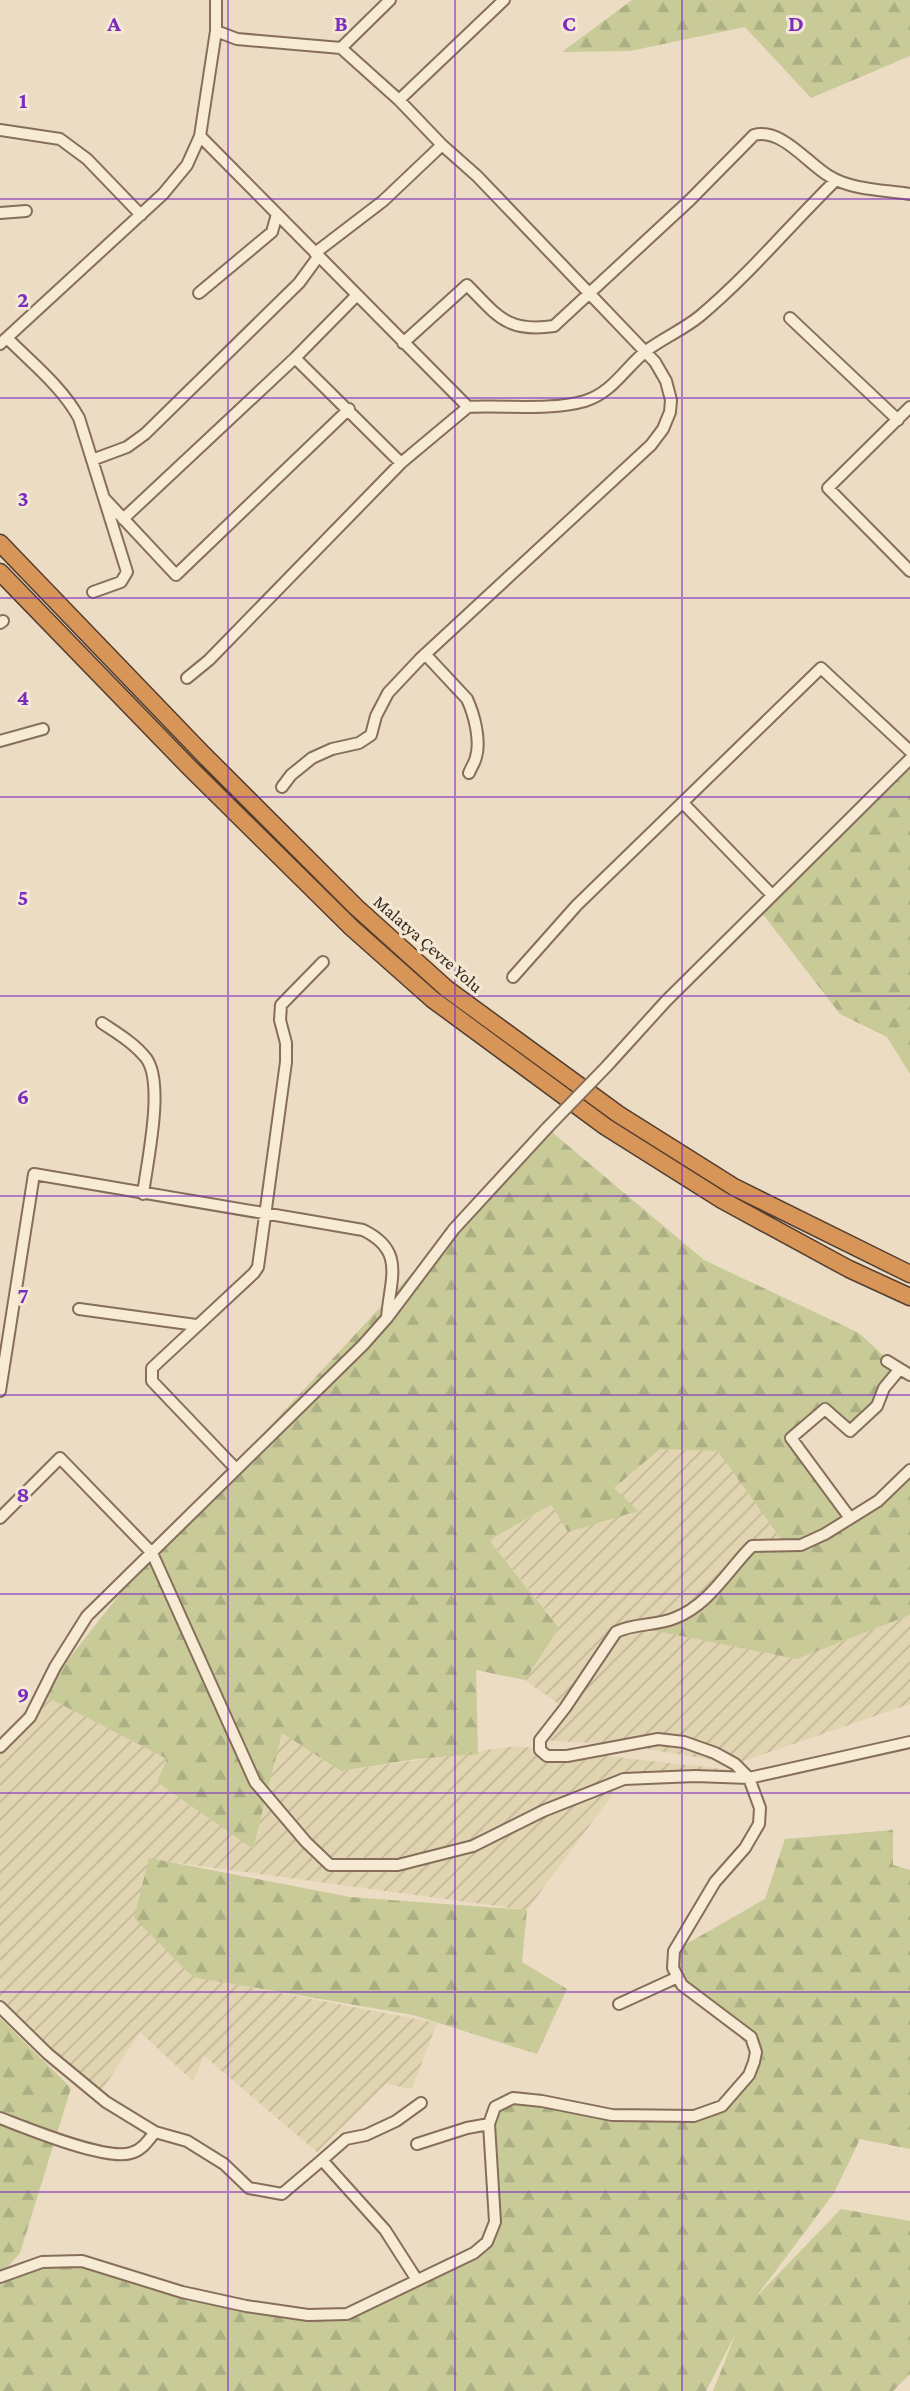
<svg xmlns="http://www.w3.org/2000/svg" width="910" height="2391" viewBox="0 0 910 2391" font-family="'Crimson Pro',serif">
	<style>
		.farmland { fill: url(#farmland-furrows) }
		.forest { fill: url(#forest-firs) }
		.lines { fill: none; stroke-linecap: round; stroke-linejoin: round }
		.minor-casing { stroke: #866e5b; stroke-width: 14 }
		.highway-casing { stroke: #533d2f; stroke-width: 19 }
		.minor { stroke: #f7ebd6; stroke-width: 10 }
		.highway { stroke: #d89558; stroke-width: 16 }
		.minor-bridge-casing { stroke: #866e5b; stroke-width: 14; stroke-linecap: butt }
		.minor-bridge { stroke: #f7ebd6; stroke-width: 10 }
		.grid { fill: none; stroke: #7b2cbf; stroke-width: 2; stroke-opacity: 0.55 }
		.labels { text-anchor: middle; stroke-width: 6; stroke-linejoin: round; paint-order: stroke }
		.street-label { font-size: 18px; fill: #36281e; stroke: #f4e7d3 }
		.grid-label { font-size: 23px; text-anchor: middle; font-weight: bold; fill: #7b2cbf; stroke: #f4e7d3; stroke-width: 6; stroke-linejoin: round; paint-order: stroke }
	</style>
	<defs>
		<pattern id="farmland-furrows" width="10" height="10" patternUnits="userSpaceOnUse" patternTransform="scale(1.75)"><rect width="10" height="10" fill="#e1d5b1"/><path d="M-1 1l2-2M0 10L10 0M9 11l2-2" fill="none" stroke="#c2b798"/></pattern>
		<pattern id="forest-firs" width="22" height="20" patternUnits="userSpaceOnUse" patternTransform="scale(1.75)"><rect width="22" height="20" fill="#c8ca98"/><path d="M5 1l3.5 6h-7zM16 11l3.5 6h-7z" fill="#acae83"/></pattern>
	</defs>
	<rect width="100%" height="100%" fill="#ecdcc3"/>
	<path class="farmland" d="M660,1449L718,1451L787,1547L745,1553L670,1621L797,1659L910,1615V1704L735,1764L624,1745L540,1740L563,1707L525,1680L559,1627L489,1540L552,1505L637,1511L614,1488Z
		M41,1694L167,1759L253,1849L282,1732L341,1771L516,1746L742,1771L624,1779L527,1910L149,1859L202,1978L437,2023L412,2089L386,2084L317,2152L204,2056L193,2081L140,2032L98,2096L0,2006V1740Z"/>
	<path class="forest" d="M632,0H910V56L811,98L745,27L630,51L562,52Z
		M910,758V1074L887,1037L840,1014L759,909Z
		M547,1128L704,1260L859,1333L899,1370L862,1420L850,1431L825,1409L791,1438L848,1515L870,1506L910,1465V1615L797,1659L636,1627L698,1605L752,1546L783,1542L718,1451L660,1449L614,1488L638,1511L568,1532L551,1505L489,1540L559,1628L525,1680L476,1670L478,1754L417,1759L341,1771L282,1733L253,1849L157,1782L167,1759L41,1694L152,1553Z
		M893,1830V1865L910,1870V2149L860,2139L834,2193L756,2297L841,2209L910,2221V2374L893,2391H713L736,2333L706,2391H0V2284L15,2271L82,2261L260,2308L347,2314L474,2253L495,2222L489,2124L506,2102L542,2101L676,2115L722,2106L755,2052L678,1977L674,1951L765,1899L785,1839Z
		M149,1858L350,1897L527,1910L522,1962L567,1989L537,2054L413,2015L193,1977L134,1918Z
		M0,2018L71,2088L20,2253L0,2275Z"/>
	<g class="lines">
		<g class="minor-casing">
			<path id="minor" d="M216,0V31L237,39L341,48L399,100L442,145L477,176L655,362L666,381L671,400L670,412L663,429L651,445L420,659L388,693L376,716L371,735L359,743L332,749L312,758L291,775L282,787
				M341,48L390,0
				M399,100L504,0
				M0,130L60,139L87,159L141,215
				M200,136L468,407C505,405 550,411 585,401C612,393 625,368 646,351C663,338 683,330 700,316C749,275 790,225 836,180
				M0,213L26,211
				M315,253L383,201L442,145
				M199,293L272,232L277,214
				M790,318L898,420
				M7,338C32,363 62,387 79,418L127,572L121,582L93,592
				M403,343L467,285C497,315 506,333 554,326L690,200L754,135C782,128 807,163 829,176C851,190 885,190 910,194
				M0,344L163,194L187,165L200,136L216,31
				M295,358L401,463
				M910,407L828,488L910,571
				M92,460L127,447L145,434L299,283L318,257
				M104,498L176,575L349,409
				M123,519L295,358L357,295
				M0,623L3,621
				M425,654L467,699C474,714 481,740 476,757C475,762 471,768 469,773
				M187,678L209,660L401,463L468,407
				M0,741L43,729
				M683,803L772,895
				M513,977L577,905L821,668L910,751
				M102,1023C117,1033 134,1043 146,1058C165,1083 147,1162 143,1194
				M608,1065L666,1001L910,759
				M79,1309L196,1325
				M887,1361L910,1375
				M0,1391L34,1174L363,1230C406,1251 390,1278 387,1318
				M236,1469L152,1381V1368L254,1273L258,1267L286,1062V1043L280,1020L281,1005L323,962
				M0,1518L60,1458L152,1553L255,1782L306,1842L330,1865H398L473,1846L543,1811L624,1779L695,1776L749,1778L910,1742
				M850,1518L791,1438L825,1409L850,1431L877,1406L884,1388L899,1370
				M0,1747L30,1717L55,1667L87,1616L363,1345L387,1318L454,1229L547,1128
				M619,2004L678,1977
				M0,2007L48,2054L106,2102L155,2132L187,2141L224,2164L249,2188L282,2194L322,2160L385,2230L417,2280
				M0,2118C26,2128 106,2161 131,2153C142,2150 148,2141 155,2132
				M417,2144L467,2128L489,2124
				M322,2160L346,2139L366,2135L396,2121L421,2103
				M0,2277L42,2262L82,2261L182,2292L246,2306L308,2315L347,2314L474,2253L487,2242L495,2222L489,2124L495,2107L513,2098L542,2101L612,2115L694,2116L722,2106L749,2075L754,2062L756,2052L751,2037L682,1985L673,1968L674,1951L715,1882L745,1848L759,1824L760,1808L749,1778L735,1764L715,1753L684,1742L658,1739L567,1756H547L540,1750V1740L565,1708L616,1632C634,1623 656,1626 675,1618C710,1604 727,1571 752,1546L801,1545L825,1534L878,1501L910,1470"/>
		</g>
		<g class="highway-casing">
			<path id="highway" d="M0,543L202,753L356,907L447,989L618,1114L734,1187L910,1274
				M0,572L190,768L352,928L432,999L606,1127L722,1200L849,1269L910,1297"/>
		</g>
		<use href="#minor" class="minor"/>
		<use href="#highway" class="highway"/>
		<g class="minor-bridge-casing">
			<path id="minor-bridge" d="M547,1128L608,1065"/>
		</g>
		<use href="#minor-bridge" class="minor-bridge"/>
	</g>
	<path class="grid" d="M228,0V2391M455,0V2391M682,0V2391M0,199H910M0,398H910M0,598H910M0,797H910M0,996H910M0,1196H910M0,1395H910M0,1594H910M0,1793H910M0,1992H910M0,2192H910"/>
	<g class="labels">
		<g class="street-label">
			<text transform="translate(428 944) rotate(41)" y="6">Malatya Çevre Yolu</text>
		</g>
	</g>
	<g class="grid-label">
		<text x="114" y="31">A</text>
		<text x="341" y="31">B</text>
		<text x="569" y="31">C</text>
		<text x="796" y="31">D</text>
		<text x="23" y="108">1</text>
		<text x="23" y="307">2</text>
		<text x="23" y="506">3</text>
		<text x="23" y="705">4</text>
		<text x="23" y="905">5</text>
		<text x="23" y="1104">6</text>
		<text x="23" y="1303">7</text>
		<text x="23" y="1502">8</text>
		<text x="23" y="1702">9</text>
	</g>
</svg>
